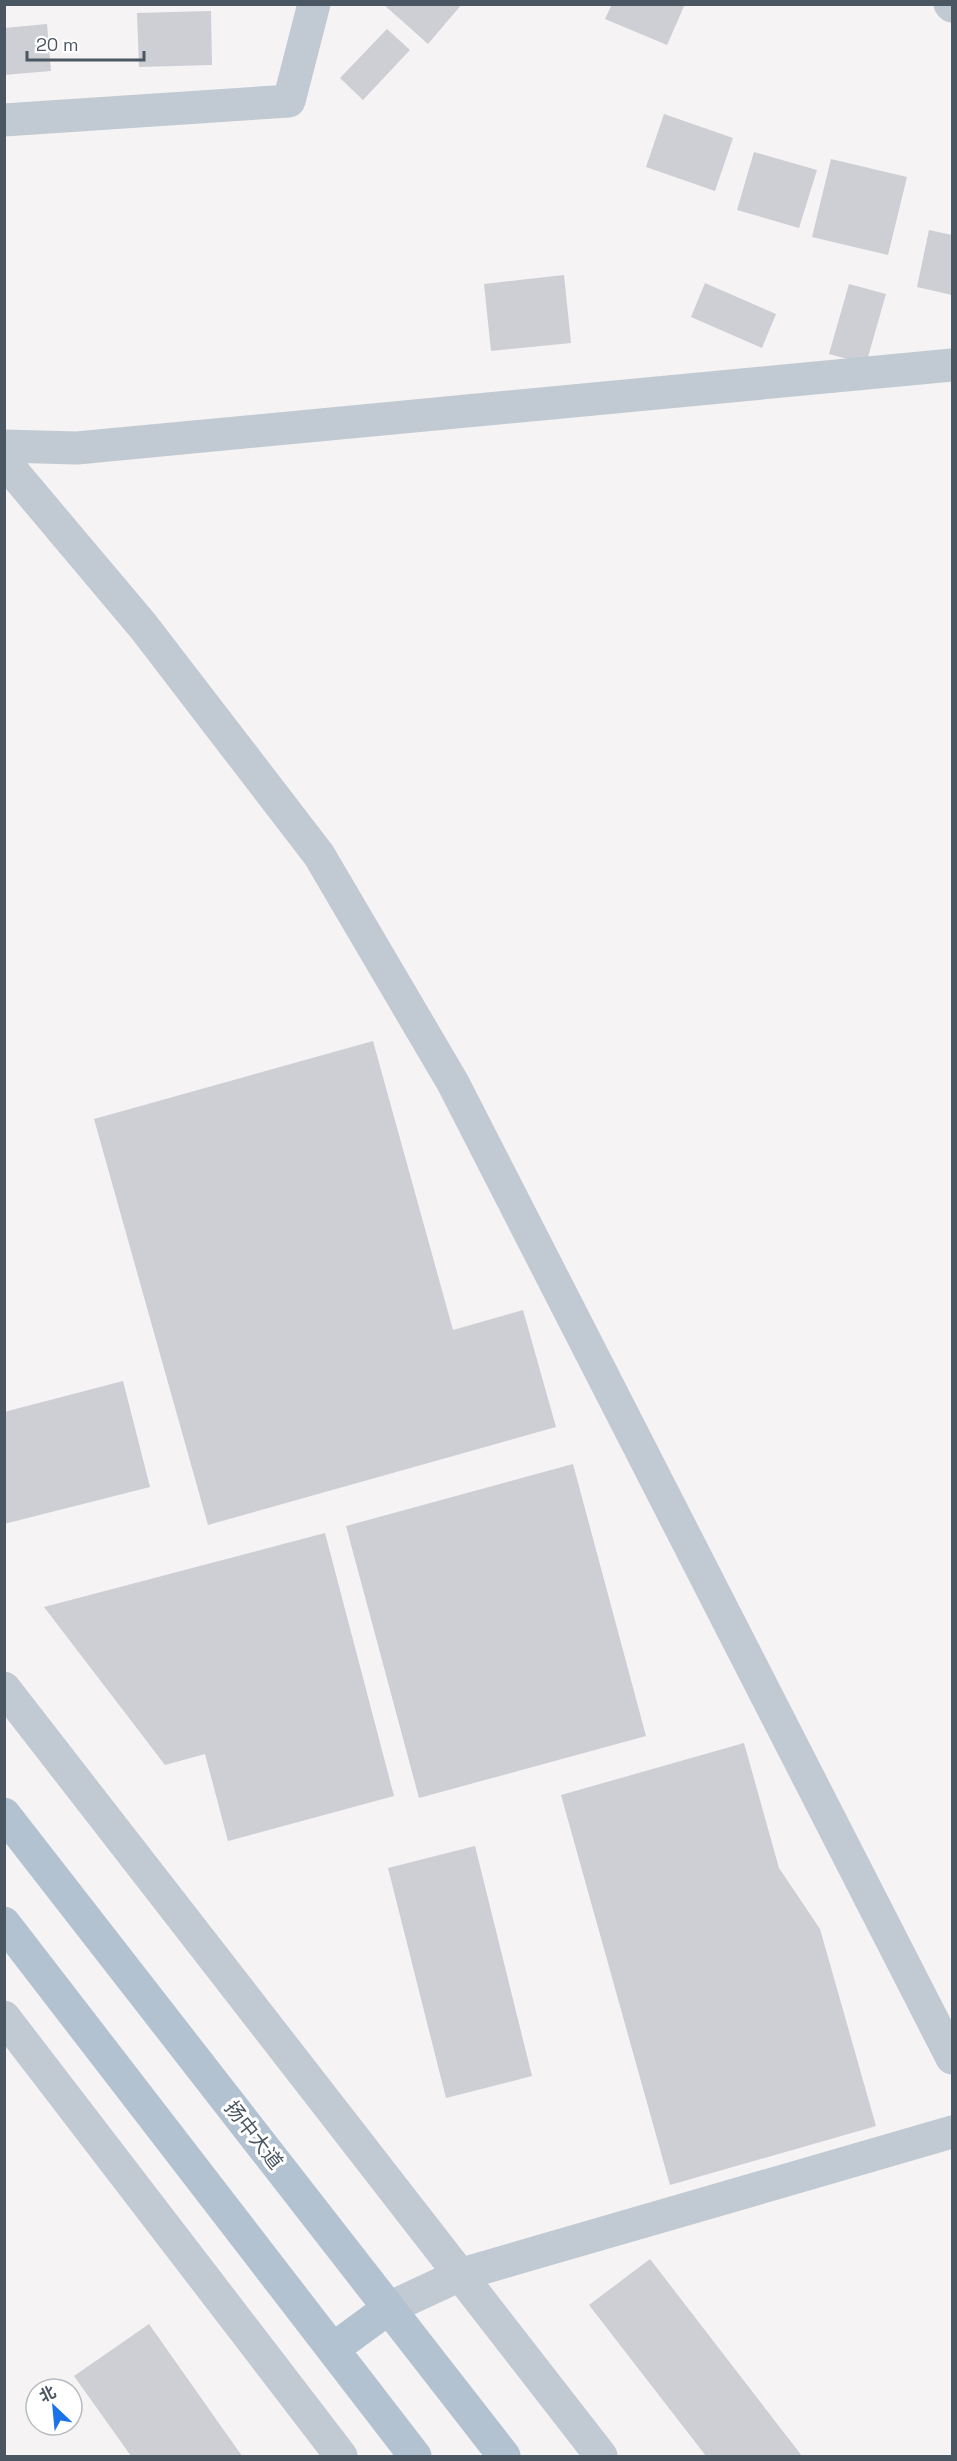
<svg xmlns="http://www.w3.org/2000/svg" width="957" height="2461" viewBox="0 0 957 2461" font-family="'Space Grotesk','Noto Sans SC',sans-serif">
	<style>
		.building { fill: #cdcfd5 }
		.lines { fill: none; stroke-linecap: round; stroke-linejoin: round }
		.minor { stroke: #c1cad2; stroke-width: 33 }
		.major { stroke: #b3c2d1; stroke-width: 33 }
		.labels { text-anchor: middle; stroke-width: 6; stroke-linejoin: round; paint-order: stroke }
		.street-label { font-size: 20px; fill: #4a5661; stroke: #fff }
	</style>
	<rect width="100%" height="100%" fill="#f5f3f3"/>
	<path class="building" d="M383,4H462L428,44Z
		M612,4H685L667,45L605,19Z
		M211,11L212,65L139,67L137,13Z
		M47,24L51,71L4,75V28Z
		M387,29L410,50L363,100L340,78Z
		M664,114L733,138L715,191L646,167Z
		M754,152L817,170L799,228L737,210Z
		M831,159L907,177L888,255L812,237Z
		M929,230L952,235V295L917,287Z
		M564,275L571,343L491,351L484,284Z
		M705,283L776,314L762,348L691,317Z
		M849,284L886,294L866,364L829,354Z
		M373,1041L453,1330L523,1310L556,1427L208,1525L94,1119Z
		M123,1381L150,1487L4,1524V1412Z
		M573,1464L646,1736L419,1798L346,1526Z
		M325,1533L394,1796L228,1841L205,1754L165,1765L44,1607Z
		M744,1743L779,1868L820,1929L876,2126L670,2185L561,1795Z
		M475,1846L532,2076L446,2098L388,1868Z
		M650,2259L802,2456H706L589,2305Z
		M149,2324L242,2456H131L74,2376Z"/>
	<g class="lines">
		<path class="minor" d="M950,4L952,6
			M4,120L289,101L314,4
			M4,446L77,448L952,365
			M4,461L143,626L319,855L453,1083L952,2058
			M4,1688L601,2456
			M4,2017L341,2456
			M389,2308L462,2274L952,2132"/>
		<path class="major" d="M4,1814L504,2456
			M4,1923L415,2456
			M333,2349L389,2308"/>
	</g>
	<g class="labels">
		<g class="street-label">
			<text transform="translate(254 2135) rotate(52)" y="7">扬中大道</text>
		</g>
	</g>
	<rect width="957" height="2461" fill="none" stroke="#4a5661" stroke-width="12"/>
	<g transform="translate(54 2407) rotate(334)"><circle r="28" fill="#ffffff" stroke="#b7bbc0" stroke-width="1.5"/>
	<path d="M0-4.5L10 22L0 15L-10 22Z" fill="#1a73e8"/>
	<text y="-9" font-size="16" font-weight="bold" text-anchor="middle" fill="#4a5661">北</text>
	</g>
	<path d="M27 51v9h117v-9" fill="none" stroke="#4a5661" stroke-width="3"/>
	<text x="36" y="51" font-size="18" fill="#4a5661" stroke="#ffffff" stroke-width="4.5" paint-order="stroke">20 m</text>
</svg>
